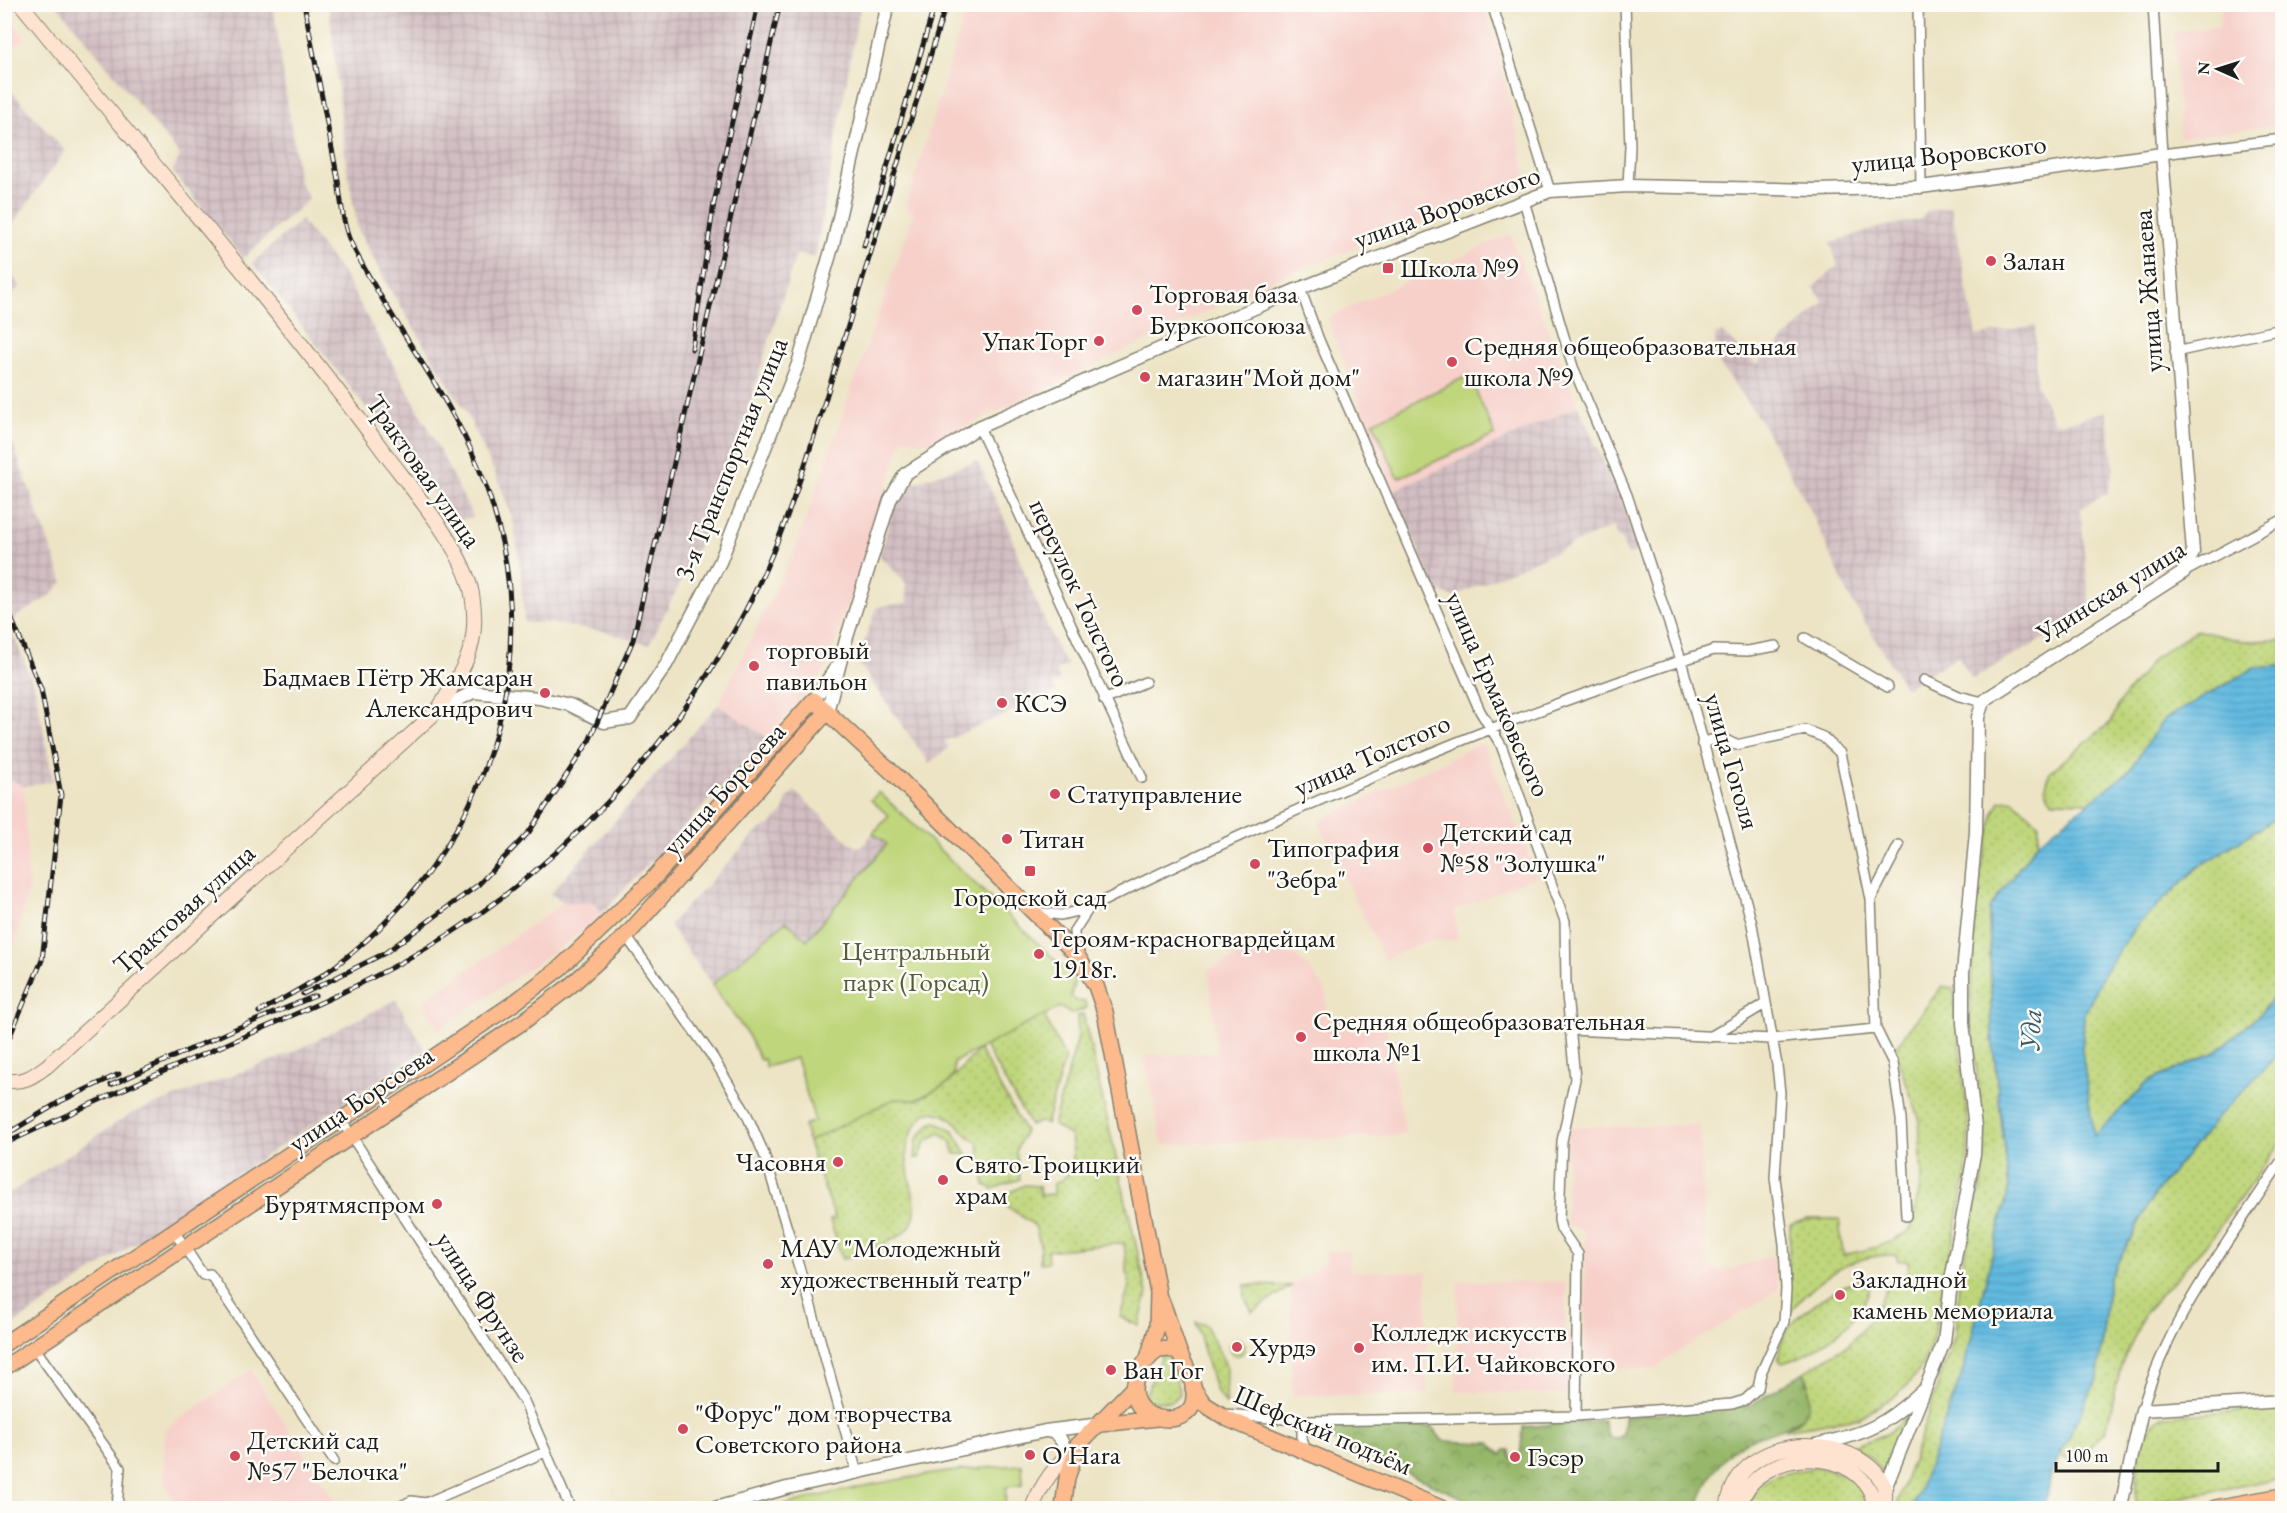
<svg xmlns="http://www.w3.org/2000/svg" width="2287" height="1513" viewBox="0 0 2287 1513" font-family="'EB Garamond',serif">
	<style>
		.built { fill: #f7d0ca }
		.industrial { fill: url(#industrial-grid) }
		.grass { fill: url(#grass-dots); stroke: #6e794c; stroke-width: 1.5 }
		.forest { fill: url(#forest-crowns); stroke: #5a6a44; stroke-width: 1.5 }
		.green { fill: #bfd67b; stroke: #6e794c; stroke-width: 1.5 }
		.water { fill: url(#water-rules); stroke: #3e6a7e; stroke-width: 1.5 }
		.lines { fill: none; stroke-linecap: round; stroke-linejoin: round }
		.minor-casing { stroke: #848070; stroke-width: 12 }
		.tertiary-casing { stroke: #848070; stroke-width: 15 }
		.secondary-casing { stroke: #848070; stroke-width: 16 }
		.primary-casing { stroke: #848070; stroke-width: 18 }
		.minor { stroke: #fff; stroke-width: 9 }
		.tertiary { stroke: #fff; stroke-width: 12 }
		.secondary { stroke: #fee3d1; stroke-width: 14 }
		.primary { stroke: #fcba8d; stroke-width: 15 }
		.tram { stroke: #1c1c1c; stroke-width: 1.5 }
		.rail-casing { stroke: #1c1c1c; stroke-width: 5 }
		.rail { stroke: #fdfcf7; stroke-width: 3; stroke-dasharray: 9; stroke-linecap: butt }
		.poi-dot { fill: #d1495b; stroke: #fdfcf7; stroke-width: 2 }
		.labels { text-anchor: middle; stroke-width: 5; stroke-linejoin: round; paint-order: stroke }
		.street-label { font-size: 27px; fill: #1c1c1c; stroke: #fdfcf7 }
		.poi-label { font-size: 27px; fill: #1c1c1c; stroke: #fdfcf7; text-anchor: start }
		.park-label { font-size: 27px; fill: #555d3d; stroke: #fdfcf7 }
		.water-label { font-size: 28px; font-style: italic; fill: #385b6a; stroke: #fdfcf7 }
	</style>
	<defs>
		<pattern id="industrial-grid" width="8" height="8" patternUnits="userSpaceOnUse" patternTransform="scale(1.5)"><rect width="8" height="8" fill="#d2bec2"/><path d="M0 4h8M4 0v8" fill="none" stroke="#b4a3a6"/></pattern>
		<pattern id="grass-dots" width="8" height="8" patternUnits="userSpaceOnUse" patternTransform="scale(1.5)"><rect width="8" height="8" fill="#bfd67b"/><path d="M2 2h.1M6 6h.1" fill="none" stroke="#a4b76a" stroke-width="1.8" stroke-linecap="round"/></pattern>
		<pattern id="forest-crowns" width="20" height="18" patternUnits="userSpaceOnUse" patternTransform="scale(1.5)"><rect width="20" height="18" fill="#97b76b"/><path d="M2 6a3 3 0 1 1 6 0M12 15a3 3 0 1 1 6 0" fill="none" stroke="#7a9457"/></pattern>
		<pattern id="water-rules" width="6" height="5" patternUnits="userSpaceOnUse" patternTransform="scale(1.5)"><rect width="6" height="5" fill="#61b9df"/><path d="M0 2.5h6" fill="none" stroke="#549ebf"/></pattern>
	</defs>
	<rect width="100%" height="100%" fill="#fdfcf7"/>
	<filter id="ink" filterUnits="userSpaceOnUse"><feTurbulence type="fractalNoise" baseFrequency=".0167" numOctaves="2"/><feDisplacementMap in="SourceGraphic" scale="12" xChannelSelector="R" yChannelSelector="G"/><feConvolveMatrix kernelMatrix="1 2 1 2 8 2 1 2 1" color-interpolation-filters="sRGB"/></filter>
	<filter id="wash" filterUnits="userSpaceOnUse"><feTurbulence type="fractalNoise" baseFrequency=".008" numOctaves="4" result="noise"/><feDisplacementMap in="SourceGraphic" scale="24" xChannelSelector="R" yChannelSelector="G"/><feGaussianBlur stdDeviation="1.35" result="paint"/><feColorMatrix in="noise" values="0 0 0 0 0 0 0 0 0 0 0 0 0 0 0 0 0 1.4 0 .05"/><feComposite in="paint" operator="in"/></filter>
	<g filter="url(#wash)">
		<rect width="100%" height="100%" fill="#ede4c5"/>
		<path class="built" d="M2222,4L2277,5L2282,19V124L2180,138L2174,31L2219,27Z
			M968,5H1483L1496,43L1528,182L1277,278L931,443L903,438L826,669L768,738L718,705L794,552L914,213L905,208Z
			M4,10L26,39L5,53H4Z
			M1510,234L1578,406L1393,491L1327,318Z
			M1483,743L1537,876L1454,911L1458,940L1426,941L1384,960L1318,821Z
			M5,778L24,786L29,889L5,978Z
			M564,902L595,903L603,918L438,1030L423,1001Z
			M1262,946L1297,957L1310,968L1326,992V1018L1384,1022L1406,1135L1162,1145L1144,1056L1218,1052L1208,970Z
			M1700,1125L1706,1265L1722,1272L1773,1255L1779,1290L1679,1351L1654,1369L1585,1368V1232L1566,1224L1567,1127Z
			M1327,1251H1349V1271L1427,1272V1395H1292L1291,1286L1326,1262Z
			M1458,1281L1566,1282L1565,1336H1573L1572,1394L1456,1392Z
			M251,1370L339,1508H179L164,1483L165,1429Z"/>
		<path class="industrial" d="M57,5H273L299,181L309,199L243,258L173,172L180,155Z
			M329,5H860L815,258L796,254L717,509L649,645L606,632L548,623H524L521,572L513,520L499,482L466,412L386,283L358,229L346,163Z
			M5,84L65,151L5,235Z
			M1951,207L1976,336L2035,325L2036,383L2055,423L2073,421L2106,411L2114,468L2107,493L2080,509L2090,608L2086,615L1972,679L1958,656L1905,688L1849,596L1809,507L1760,420L1716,359L1715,335L1722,332L1756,365L1824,302L1813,287L1838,266L1830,243L1880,227L1919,220L1928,211Z
			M301,220L344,275L430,431L473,517L450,523L434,494L252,263Z
			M5,265L20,287L5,300H4Z
			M1578,406L1621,499L1639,551L1628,555L1621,539L1616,536L1614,526L1452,597L1435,589L1393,491Z
			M5,430L15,450L63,582L51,595L8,622L35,688L53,781L24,786L5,778Z
			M977,461L1006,522L1029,585L1060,655L1068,665L1056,670L1060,681L1053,684L1056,692L945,741L949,748L929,763L857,661L877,607L907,603L906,583L880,556L898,488Z
			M718,705L768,738L601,914L595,903L564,902L550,894Z
			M795,791L850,843L857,847L864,845L873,833L887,844L807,940L786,921L712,985L669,925L759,830L769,826L784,811L787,799Z
			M396,1000L425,1049L5,1330V1196L132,1113L289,1054Z"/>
		<path class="grass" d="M2196,630L2242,641L2282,640V666L2254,668L2163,720L2127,774L2089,802L2052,801L2045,789L2050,772L2112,721L2119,703L2153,659Z
			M2013,800L2039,824L2038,842L1989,909L1992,1037L2009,1188L1963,1371L1913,1508H1896L1955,1335L1959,1280L1982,1181L1986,1148L1970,1016L1975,899L1993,815L2000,801Z
			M2282,814V985L2261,1013L2216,1052L2148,1082L2094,1137L2082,1051L2084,1016L2105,971L2136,926L2198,867Z
			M1942,986L1953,989L1969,1130L1966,1177L1933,1338L1923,1366L1899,1394L1858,1418L1784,1430L1800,1421L1809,1384L1804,1372L1851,1343L1874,1315L1887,1287L1908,1272V1261H1898L1896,1255C1852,1253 1818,1279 1790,1311L1787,1310L1790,1225L1807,1219H1839L1843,1255C1866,1250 1893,1245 1911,1229L1922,1178L1919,1118L1894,1049Z
			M1083,1014L1147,1293L1139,1326L1120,1317L1129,1287L1124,1243L1047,1251L1048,1262L1040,1263V1244L1035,1226L997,1199L1024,1185L1039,1186L1040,1195L1054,1194V1184C1078,1173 1074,1160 1071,1136L1053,1125L1078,1037L1077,1016Z
			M1044,1015L1065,1058L1046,1124L1040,1122L1030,1125L985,1046Z
			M979,1049L1025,1131L1016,1151L1020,1179L993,1189L985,1185L978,1143C956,1131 958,1112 927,1112C882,1153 928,1197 911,1225C902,1240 859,1254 842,1259L830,1220L835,1218L808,1142L894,1098L916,1100L948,1083Z
			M2282,1050V1141L2210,1240L2146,1311L2121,1366L2106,1431L2084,1452L2069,1460L2060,1456L2098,1377L2109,1279L2155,1193L2218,1117Z
			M934,1121L953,1130L967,1154H955L951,1142L940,1133L926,1141L919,1158H915L917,1138Z
			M1864,1277H1870C1874,1315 1814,1356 1782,1363L1779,1360C1775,1321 1834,1289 1864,1277Z
			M1245,1285L1291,1286L1252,1312L1245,1298Z
			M1196,1322L1206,1325L1227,1368L1226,1404L1215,1390Z
			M1229 1347a8 8 0 1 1 16 0a8 8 0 1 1-16 0Z
			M1169,1354L1180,1394L1171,1402L1148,1401L1145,1397L1161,1356Z
			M2282,1409V1478L2135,1506C2137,1475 2134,1436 2162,1416Z
			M1908,1416L1885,1477L1871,1458L1851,1447L1887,1434Z
			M1813,1468C1839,1469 1863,1479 1866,1508H1747C1760,1474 1781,1474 1813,1468Z"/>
		<path class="forest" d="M1804,1372C1829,1434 1768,1424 1737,1447C1717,1462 1705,1485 1697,1508H1485L1319,1434L1316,1429L1321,1426L1432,1427L1443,1441L1490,1443L1501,1455L1505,1450H1510L1511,1457L1515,1461L1520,1456L1523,1427L1603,1420L1608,1437L1617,1438L1623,1435L1624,1417L1751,1405Z"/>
		<path class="green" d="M1469,375L1495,435L1398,478L1373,422Z
			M879,792L1075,979L1071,996L1076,1001L1085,1002L1086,1008L1071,1014L1060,1007L954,1062V1074L948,1083L916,1100L894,1099L808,1142L804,1125L815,1121L796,1058L766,1067L764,1059L760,1060L748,1035L712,985L786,921L807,940L887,844L873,833L889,816L871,800Z
			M1022,1465L1023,1485L1006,1487L1005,1508H773C856,1485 936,1470 1022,1465Z"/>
		<path class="water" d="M2282,666V814L2198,867L2136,926L2105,971L2084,1016L2082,1051L2094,1136L2148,1082L2216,1052L2261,1013L2282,985V1050L2218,1117L2155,1193L2109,1279L2098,1377L2051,1474L2045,1508H1913L1963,1371L2009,1188L1992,1037L1989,909L2038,842L2127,773L2163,720L2254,668Z"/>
	</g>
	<g filter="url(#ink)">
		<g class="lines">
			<g class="minor-casing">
				<path id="minor" d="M1492,4L1550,191
					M1625,4L1630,147L1628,186
					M1918,4L1921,187
					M2153,4L2162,154L2282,139
					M1300,288L1319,340L1480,711L1501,745L1565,921L1566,984L1575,1079L1562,1141L1559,1220L1561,1229L1578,1254L1576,1416
					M2175,352L2282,329
					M979,427L1142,778
					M2184,572L2282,520
					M1805,638L1888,687
					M1924,680L1959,696L1983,702
					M1104,700L1145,682
					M1702,743L1720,737L1736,745L1805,730L1823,737L1840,753L1871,899L1876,1029L1893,1063L1901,1119L1906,1216
					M1871,899L1899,845
					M1036,912L1061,915L1089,908C1289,809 1501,717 1714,650L1748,651L1776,646
					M626,936L712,1056L747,1115L764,1154L808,1296L857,1473
					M1075,952L1074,931L1089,908
					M1570,1030L1772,1039L1876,1029
					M1710,1037L1765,1004
					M341,1120L524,1401L570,1508
					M174,1231L203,1275L210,1274L334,1461
					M34,1347L120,1468L117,1508
					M2142,1410C2168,1318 2230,1240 2282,1160
					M1225,1414L1307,1421L1438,1419L1576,1416L1732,1404L1745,1400L1758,1388L1761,1373L1784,1322L1786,1289L1784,1244L1775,1178L1780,1093L1777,1065L1752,924L1681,660L1627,495L1573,367L1524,201
					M1306,1452L1302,1439V1427L1307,1421
					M397,1508L411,1501L426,1503L545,1452"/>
			</g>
			<g class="tertiary-casing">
				<path id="tertiary" d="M814,700L835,669
					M437,711L473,692L539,698L570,705L604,722L630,718L666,665L720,562L798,364L833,244L888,4
					M827,712L846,640L890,500L905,474L979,427L1296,290L1550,191L1628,186L1817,190L1921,187L2162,154L2193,552L2184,572L1992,695L1983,702L1978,717L1976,832L1963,973V1023L1975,1128L1974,1154L1952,1275L1944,1342L1882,1496
					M1046,1431C1063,1432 1065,1449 1067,1463
					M1815,1445C1866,1434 1884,1426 1922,1391
					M2121,1506L2142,1410L2282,1401
					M715,1508L787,1488L1045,1431L1101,1424"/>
			</g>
			<g class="secondary-casing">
				<path id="secondary" d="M4,1080C23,1084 32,1077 47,1066L437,711C463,669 481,647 472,594C463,547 412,490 384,452C270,298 143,153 21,4
					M1032,1508C1042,1482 1057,1463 1078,1445
					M1727,1508C1743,1408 1906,1445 1883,1508
					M1740,1508C1752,1445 1866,1441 1875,1508"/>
			</g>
			<g class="primary-casing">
				<path id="primary" d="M1161,1300C1168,1317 1173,1335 1179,1352C1185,1366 1195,1380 1194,1396C1194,1435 1116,1422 1138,1374C1143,1365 1149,1355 1159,1350L1170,1349L1180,1354
					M4,1344L341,1120L514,1003L560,968L651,881L814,700L894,774L1076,954L1096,986L1105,1012L1158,1292L1157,1327L1148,1358
					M4,1368L524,1021L570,986L626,936L827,712
					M1193,1388L1204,1404L1228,1419L1441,1508
					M1101,1424L1157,1418
					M1063,1508L1067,1478L1078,1445L1133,1388
					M2215,1508L2282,1496"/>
			</g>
			<use href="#minor" class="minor"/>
			<use href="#tertiary" class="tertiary"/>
			<use href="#secondary" class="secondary"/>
			<use href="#primary" class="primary"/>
			<path class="tram" d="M2268,1508L2282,1507"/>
			<g class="rail-casing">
				<path id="rail" d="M864,246L935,4
					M692,349L714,203L758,4
					M4,601L41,689L61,795L42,960L4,1050
					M303,994L385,953L478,885L529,832L589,741L633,640L780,4
					M259,1012C285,997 314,983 338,964C499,840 558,634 470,448C436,376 386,314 351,243C342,224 341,196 337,175C326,118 315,61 304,4
					M111,1085L235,1029L315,996
					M12,1131L61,1101L119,1074
					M4,1144C67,1115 129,1086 192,1059C279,1021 367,986 448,935C567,859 668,749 737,626C783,545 808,456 835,368C873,247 909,126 946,4"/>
			</g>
			<use href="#rail" class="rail"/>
		</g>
	</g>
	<g class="poi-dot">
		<circle cx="1991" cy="261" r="6"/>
		<rect x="1382" y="262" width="12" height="12" rx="3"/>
		<circle cx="1137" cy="310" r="6"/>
		<circle cx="1099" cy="341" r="6"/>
		<circle cx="1452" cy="362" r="6"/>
		<circle cx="1145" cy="377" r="6"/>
		<circle cx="754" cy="666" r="6"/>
		<circle cx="545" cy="693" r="6"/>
		<circle cx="1002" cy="703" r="6"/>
		<circle cx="1055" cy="794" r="6"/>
		<circle cx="1007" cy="839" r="6"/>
		<circle cx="1428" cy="848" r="6"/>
		<circle cx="1255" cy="864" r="6"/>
		<rect x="1024" y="865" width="12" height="12" rx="3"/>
		<circle cx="1039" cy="954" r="6"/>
		<circle cx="1301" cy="1037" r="6"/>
		<circle cx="838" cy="1162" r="6"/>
		<circle cx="943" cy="1180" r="6"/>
		<circle cx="437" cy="1204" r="6"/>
		<circle cx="768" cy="1264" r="6"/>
		<circle cx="1840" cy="1295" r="6"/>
		<circle cx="1237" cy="1347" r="6"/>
		<circle cx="1359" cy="1348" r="6"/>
		<circle cx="1111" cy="1370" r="6"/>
		<circle cx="683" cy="1429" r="6"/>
		<circle cx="1030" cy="1455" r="6"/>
		<circle cx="235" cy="1456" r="6"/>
		<circle cx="1515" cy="1457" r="6"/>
	</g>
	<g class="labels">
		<g class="street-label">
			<text transform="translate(1949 154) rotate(-6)" y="9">улица Воровского</text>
			<text transform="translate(1447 207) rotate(-20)" y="9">улица Воровского</text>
			<text transform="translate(2148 291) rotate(-94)" y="9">улица Жанаева</text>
			<text transform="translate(731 459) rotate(-68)" y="9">3-я Транспортная улица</text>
			<text transform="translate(424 471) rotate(55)" y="9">Трактовая улица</text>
			<text transform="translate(2111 591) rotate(-32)" y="9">Удинская улица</text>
			<text transform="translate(1080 593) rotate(65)" y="9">переулок Толстого</text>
			<text transform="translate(1498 694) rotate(66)" y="9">улица Ермаковского</text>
			<text transform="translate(1372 755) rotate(-24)" y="9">улица Толстого</text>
			<text transform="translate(1732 761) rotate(74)" y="9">улица Гоголя</text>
			<text transform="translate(724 789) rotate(-48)" y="9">улица Борсоева</text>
			<text transform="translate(184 909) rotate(-42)" y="9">Трактовая улица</text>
			<text transform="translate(361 1099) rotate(-34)" y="9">улица Борсоева</text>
			<text transform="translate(483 1297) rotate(57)" y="9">улица Фрунзе</text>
			<text transform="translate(1323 1430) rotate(23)" y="9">Шефский подъём</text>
		</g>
		<g class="poi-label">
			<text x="2003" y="270">Залан</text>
			<text x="1400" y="277">Школа №9</text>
			<text x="1149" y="303">Торговая база<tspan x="1149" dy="31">Буркоопсоюза</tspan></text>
			<text x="1087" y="350" text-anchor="end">УпакТорг</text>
			<text x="1464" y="355">Средняя общеобразовательная<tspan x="1464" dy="31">школа №9</tspan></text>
			<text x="1157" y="386">магазин"Мой дом"</text>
			<text x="766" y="659">торговый<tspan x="766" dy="31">павильон</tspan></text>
			<text x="533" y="686" text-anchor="end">Бадмаев Пётр Жамсаран<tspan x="533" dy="31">Александрович</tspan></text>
			<text x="1014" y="712">КСЭ</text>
			<text x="1067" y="803">Статуправление</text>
			<text x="1440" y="841">Детский сад<tspan x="1440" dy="31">№58 "Золушка"</tspan></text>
			<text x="1019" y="848">Титан</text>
			<text x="1267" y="857">Типография<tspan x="1267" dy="31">"Зебра"</tspan></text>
			<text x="1030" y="906" text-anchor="middle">Городской сад</text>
			<text x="1051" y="947">Героям-красногвардейцам<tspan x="1051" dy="31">1918г.</tspan></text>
			<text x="1313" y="1030">Средняя общеобразовательная<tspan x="1313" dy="31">школа №1</tspan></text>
			<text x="826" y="1171" text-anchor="end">Часовня</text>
			<text x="955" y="1173">Свято-Троицкий<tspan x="955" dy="31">храм</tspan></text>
			<text x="425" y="1213" text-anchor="end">Бурятмяспром</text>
			<text x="780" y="1257">МАУ "Молодежный<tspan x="780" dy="31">художественный театр"</tspan></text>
			<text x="1852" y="1288">Закладной<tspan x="1852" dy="31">камень мемориала</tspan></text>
			<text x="1371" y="1341">Колледж искусств<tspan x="1371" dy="31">им. П.И. Чайковского</tspan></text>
			<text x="1249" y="1356">Хурдэ</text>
			<text x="1123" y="1379">Ван Гог</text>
			<text x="695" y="1422">"Форус" дом творчества<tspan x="695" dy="31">Советского района</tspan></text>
			<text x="247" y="1449">Детский сад<tspan x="247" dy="31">№57 "Белочка"</tspan></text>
			<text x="1042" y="1464">O'Hara</text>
			<text x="1527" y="1466">Гэсэр</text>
		</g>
		<g class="park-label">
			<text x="916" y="960">Центральный<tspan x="916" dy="31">парк (Горсад)</tspan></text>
		</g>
		<g class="water-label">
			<text transform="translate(2030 1030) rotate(-87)" y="10">Уда</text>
		</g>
	</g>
	<rect width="2287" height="1513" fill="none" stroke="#fdfcf7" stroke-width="24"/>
	<g transform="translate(2218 69) rotate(273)" stroke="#fdfcf7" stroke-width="4.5" paint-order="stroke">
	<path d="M0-4.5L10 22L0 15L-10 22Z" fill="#1c1c1c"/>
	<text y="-9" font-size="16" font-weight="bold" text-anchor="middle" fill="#1c1c1c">N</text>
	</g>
	<path d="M2056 1462v9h162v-9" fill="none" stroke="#1c1c1c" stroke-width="3"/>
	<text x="2065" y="1462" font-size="18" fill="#1c1c1c" stroke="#fdfcf7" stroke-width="4.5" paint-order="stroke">100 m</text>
</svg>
